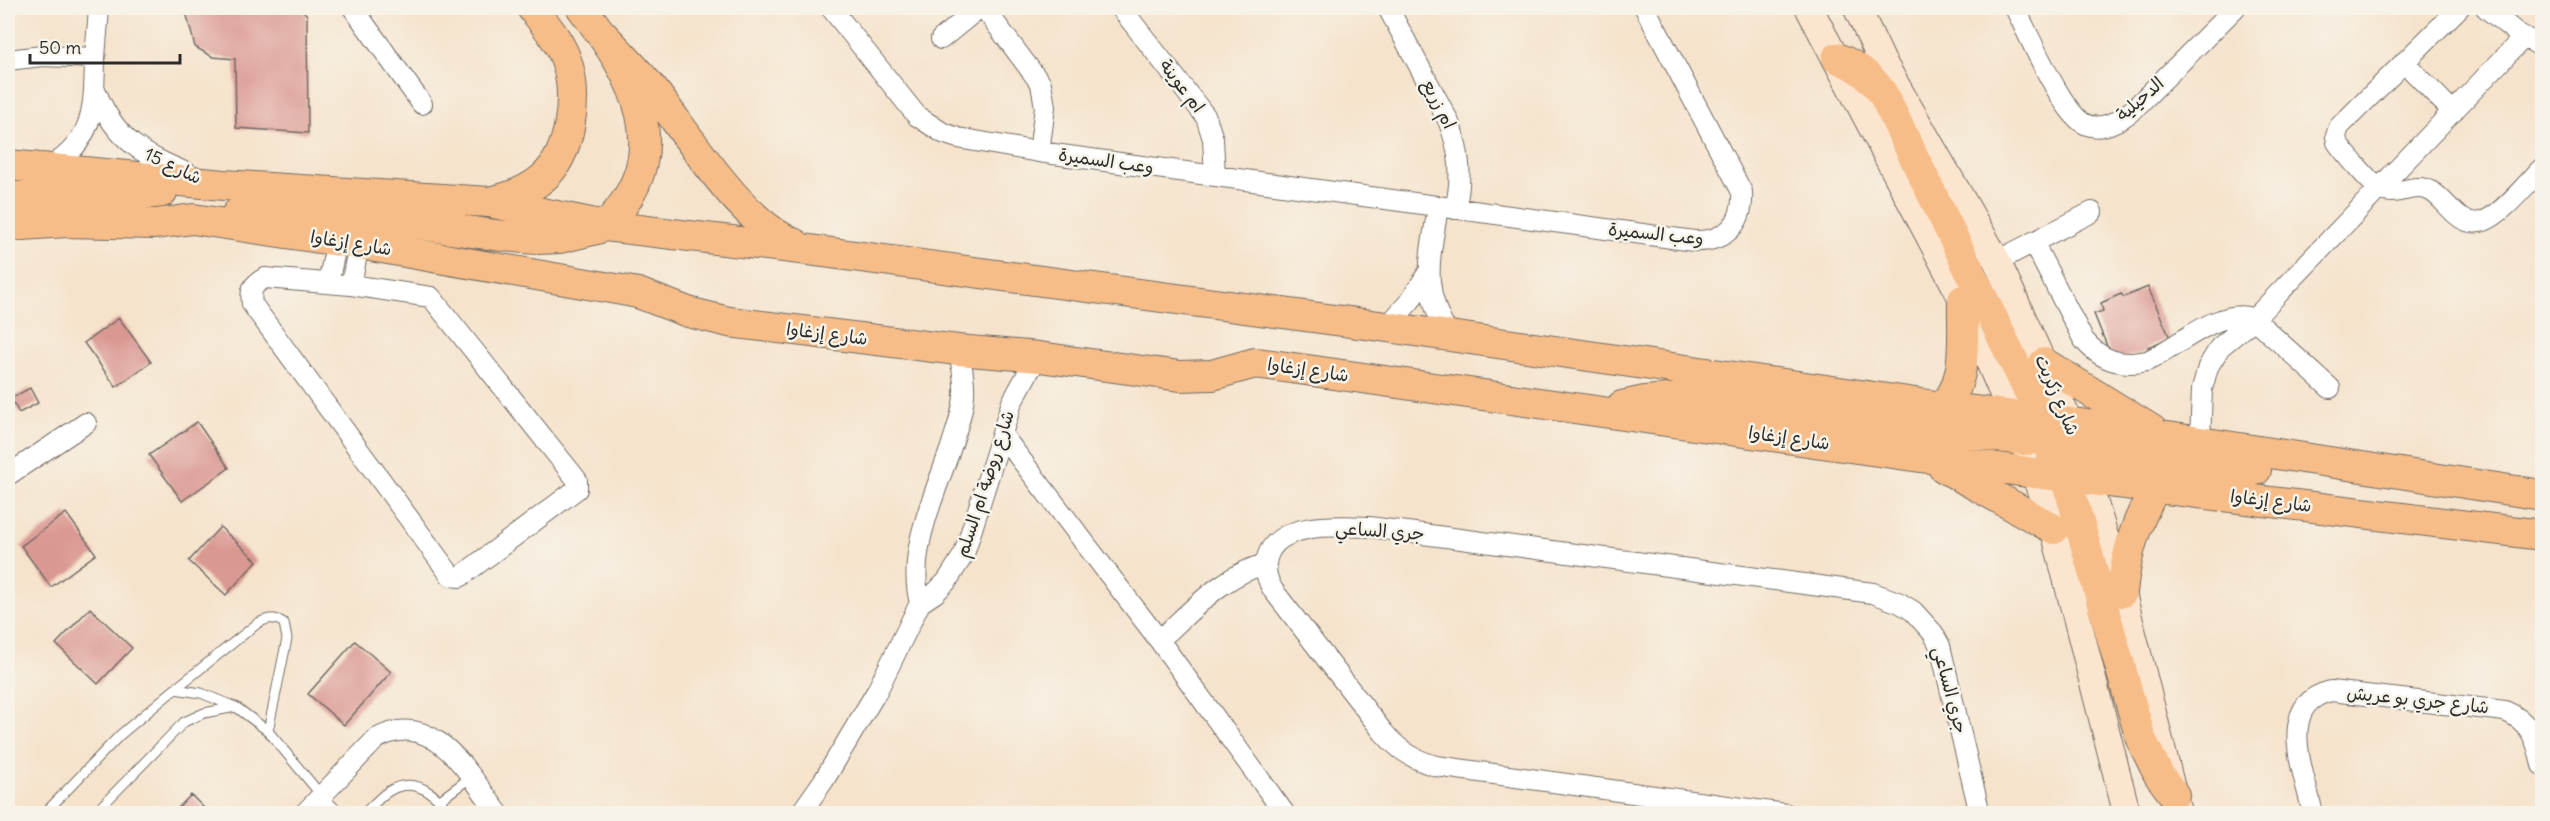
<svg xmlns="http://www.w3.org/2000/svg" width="2550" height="821" viewBox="0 0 2550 821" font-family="Delius,'Playpen Sans Arabic',sans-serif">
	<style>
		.building { fill: #da9892 }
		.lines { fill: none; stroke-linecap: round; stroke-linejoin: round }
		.lane-casing { stroke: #726b63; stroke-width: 11 }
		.street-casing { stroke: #726b63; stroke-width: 22 }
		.secondary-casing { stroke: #726b63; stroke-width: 29 }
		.primary-casing { stroke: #726b63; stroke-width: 32 }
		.lane { stroke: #fff; stroke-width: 9 }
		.street { stroke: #fff; stroke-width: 20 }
		.secondary { stroke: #fce5cf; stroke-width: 27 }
		.primary { stroke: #f7bd88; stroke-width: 30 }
		.labels { text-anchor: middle; stroke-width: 5; stroke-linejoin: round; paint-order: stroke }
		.street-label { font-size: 18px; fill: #2b2b2b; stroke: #f7f3e8 }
	</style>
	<rect width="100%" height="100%" fill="#f7f3e8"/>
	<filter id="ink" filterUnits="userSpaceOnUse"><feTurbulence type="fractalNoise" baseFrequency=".0167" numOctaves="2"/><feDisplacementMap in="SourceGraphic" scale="12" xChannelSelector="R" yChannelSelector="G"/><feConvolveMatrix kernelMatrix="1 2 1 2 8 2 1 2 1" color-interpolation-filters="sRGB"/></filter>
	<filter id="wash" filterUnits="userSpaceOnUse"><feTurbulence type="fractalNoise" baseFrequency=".008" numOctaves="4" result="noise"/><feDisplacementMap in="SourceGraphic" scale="24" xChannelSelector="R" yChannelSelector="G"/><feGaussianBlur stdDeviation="1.35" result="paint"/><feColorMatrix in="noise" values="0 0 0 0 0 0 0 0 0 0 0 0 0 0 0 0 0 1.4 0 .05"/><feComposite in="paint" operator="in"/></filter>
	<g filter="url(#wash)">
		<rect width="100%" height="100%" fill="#f5e3cc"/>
		<g id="blocks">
			<path class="building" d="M185,8H300L307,15L308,133L236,128L235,59L213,57L195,47Z
				M2148,287L2170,338L2148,347L2149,351L2113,361L2094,314L2103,311L2101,303L2121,294L2124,297Z
				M119,318L151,362L116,387L84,343Z
				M30,388L38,403L19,413L11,398Z
				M197,422L229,468L182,501L149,455Z
				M66,513L96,554L51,587L21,546Z
				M220,527L257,561L226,595L189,561Z
				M90,608L132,648L98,684L56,644Z
				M355,641L391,672L344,725L308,694Z
				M191,795L210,814H172Z"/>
		</g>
	</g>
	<g filter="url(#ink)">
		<use href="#blocks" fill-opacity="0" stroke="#726b63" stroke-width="1.5"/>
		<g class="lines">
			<g class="lane-casing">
				<path id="lane" d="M175,689L258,623C268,618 274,617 284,623L287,639L268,731
					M440,800L471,777
					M44,814L120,735L175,689L201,693L235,707
					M94,814L184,722L204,713L236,707L268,731L321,795L341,814
					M363,814C372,807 379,797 389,791C414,776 436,793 450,814"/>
			</g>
			<g class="street-casing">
				<path id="street" d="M353,8L422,104
					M831,8L917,116L943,133L958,138L1039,152L1694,241C1725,242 1744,224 1742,192L1645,8
					M984,8L1041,84L1045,107L1039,152
					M1121,8L1206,117L1213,139L1215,176
					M1388,8L1448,120C1460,150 1463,177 1455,209
					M2015,8C2028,33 2061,110 2083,123C2100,133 2121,120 2134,109L2235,8
					M2459,8L2339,127L2336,136L2337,142C2342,150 2374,187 2381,190C2398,197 2414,182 2431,191C2448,201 2457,226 2480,222C2499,219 2528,182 2542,168
					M2486,8L2517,33L2542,47
					M941,39L979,8
					M8,60L42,56L95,58
					M2404,62L2453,112
					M96,92C116,141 142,154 189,174
					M50,167C95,140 94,106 95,59C96,42 98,24 99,8
					M1438,207C1430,259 1420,288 1449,336
					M2033,242L2083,339C2100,360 2120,367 2147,361C2177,348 2221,305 2254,319L2330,388
					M1997,261L2092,212
					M265,278L351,285L431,297L577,480V489L460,577L451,576L252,304C250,290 252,285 265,278Z
					M328,283L337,241
					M351,285L359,244
					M1387,327L1410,301L1428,273
					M1003,436L1159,640L1285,814
					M2200,442L2202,389L2208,367L2220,347L2254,319L2524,37
					M8,475L86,423
					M920,603C906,551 936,493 952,444C957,428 963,412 964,395C965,379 962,365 958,350
					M1159,640C1191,612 1223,574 1266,564
					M304,814L376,739C434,707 468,774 499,814
					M800,814L824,780L877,691L920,603L935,593L947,581L964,554L1012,402L1029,371L1039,357
					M1786,814L1436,766C1414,760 1398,750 1383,732L1273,590C1267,580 1264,570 1267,558C1277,521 1339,526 1369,527L1873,593L1900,603L1913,611L1933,633L1940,646L1980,814
					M2313,814C2305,774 2274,704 2331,691L2505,711C2530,721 2537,740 2542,765"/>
			</g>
			<g class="secondary-casing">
				<path id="secondary" d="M1809,8L1963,300L2023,440L2054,529L2127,814
					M1857,8L1882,61L1997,261L2069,422L2122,592L2178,814"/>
			</g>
			<g class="primary-casing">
				<path id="primary" d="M582,8C635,77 679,152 605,226
					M601,33C619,52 638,71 654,91C690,138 741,222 795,244
					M1837,58C1857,66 1871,76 1883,94L2045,425L2064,451L2089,479
					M8,165L224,185L489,202L605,226L809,250L1387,327L1943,407L2103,427L2542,495
					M8,197L136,195L162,192
					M489,202C509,198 528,191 543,178C571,154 577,100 568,66C562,44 546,25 532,8
					M237,214C338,201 437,233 538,239L560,238L597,229
					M8,226L66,222L155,224L193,219L359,244L622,290L638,293L688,312L729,322L958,350L1039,357L1180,376L1212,375L1255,363L1271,365L2034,473L2542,535
					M2044,363L2152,430
					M1622,406L1645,401L1680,398L2023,440L2044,439L2066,426
					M1943,407C1969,380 1962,335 1963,300
					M2051,456L2064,451L2080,450L2256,470
					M2059,461L2066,477L2141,739L2159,775L2174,795
					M1943,467L2054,529
					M2122,592C2126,553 2136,521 2156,487"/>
			</g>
			<use href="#lane" class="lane"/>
			<use href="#street" class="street"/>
			<use href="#secondary" class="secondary"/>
			<use href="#primary" class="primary"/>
		</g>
	</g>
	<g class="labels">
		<g class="street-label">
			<text transform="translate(1182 86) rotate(53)" y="6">ام عوينة</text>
			<text transform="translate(2140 99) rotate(-41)" y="6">الدحيلية</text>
			<text transform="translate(1439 104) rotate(64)" y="6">ام زريع</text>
			<text transform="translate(1106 161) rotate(8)" y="6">وعب السميرة</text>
			<text transform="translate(173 166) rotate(25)" y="6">شارع 15</text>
			<text transform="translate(1656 234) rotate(6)" y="6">وعب السميرة</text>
			<text transform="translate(351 243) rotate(9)" y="6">شارع إزغاوا</text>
			<text transform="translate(827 334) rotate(7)" y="6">شارع إزغاوا</text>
			<text transform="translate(1308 370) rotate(8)" y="6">شارع إزغاوا</text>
			<text transform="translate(2057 395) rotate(67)" y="6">شارع زكريت</text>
			<text transform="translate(1789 438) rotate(8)" y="6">شارع إزغاوا</text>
			<text transform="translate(985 484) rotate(-72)" y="6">شارع روضة ام السلم</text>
			<text transform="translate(2271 501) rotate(7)" y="6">شارع إزغاوا</text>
			<text transform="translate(1380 531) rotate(4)" y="6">جري الساعي</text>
			<text transform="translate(1950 690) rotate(75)" y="6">جري الساعي</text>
			<text transform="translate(2418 700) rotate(6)" y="6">شارع جري بو عريش</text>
		</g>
	</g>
	<rect width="2550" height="821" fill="none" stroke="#f7f3e8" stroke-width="30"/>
	<path d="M30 54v9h150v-9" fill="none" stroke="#2b2b2b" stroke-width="3"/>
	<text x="39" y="54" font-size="18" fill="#2b2b2b" stroke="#f7f3e8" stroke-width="4.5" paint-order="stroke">50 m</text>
</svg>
